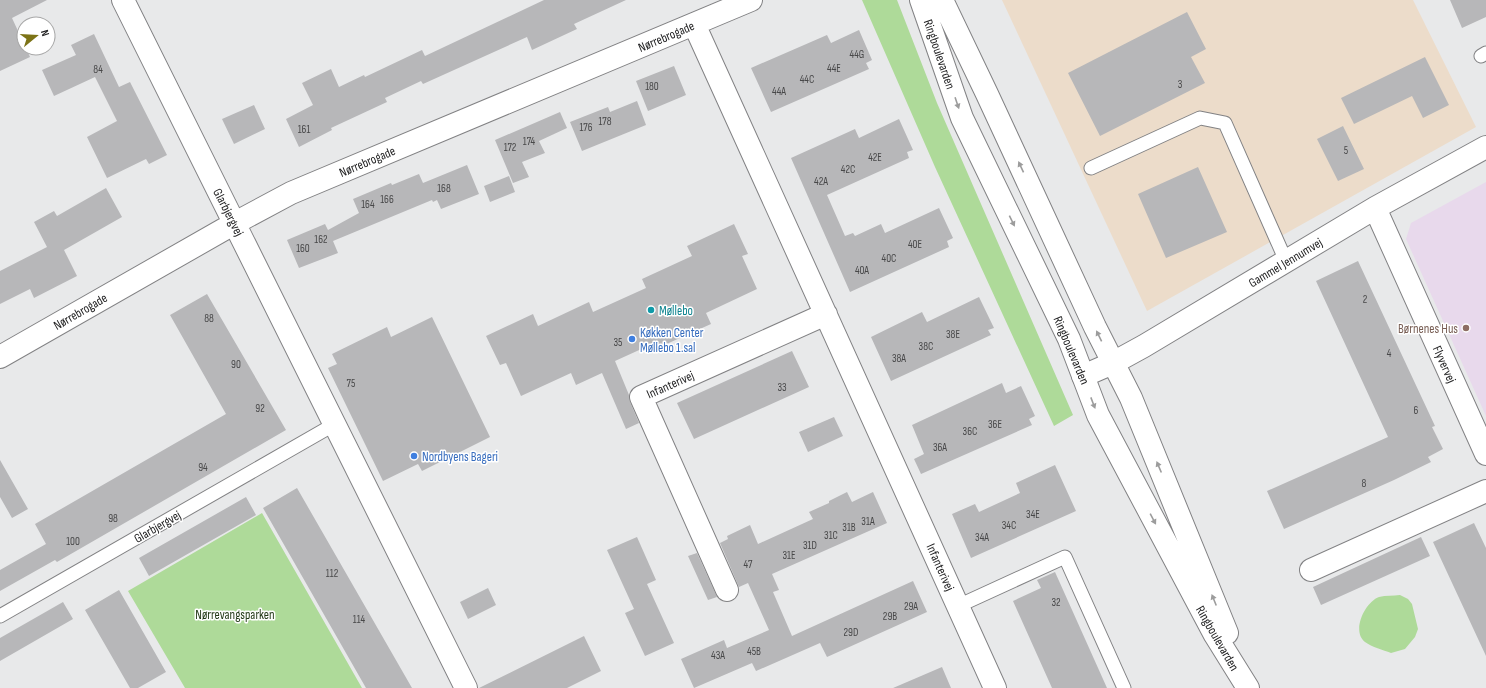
<svg xmlns="http://www.w3.org/2000/svg" width="1486" height="688" viewBox="0 0 1486 688" font-family="'Sofia Sans Condensed',sans-serif">
	<style>
		.commercial { fill: #ecdcca }
		.education { fill: #e8d9ec }
		.green { fill: #aeda99 }
		.building { fill: #b7b7b9 }
		.lines { fill: none; stroke-linecap: round; stroke-linejoin: round }
		.lane-casing { stroke: #828284; stroke-width: 15 }
		.street-casing { stroke: #828284; stroke-width: 24 }
		.secondary-casing { stroke: #828284; stroke-width: 24 }
		.lane { stroke: #fff; stroke-width: 13 }
		.street { stroke: #fff; stroke-width: 22 }
		.secondary { stroke: #fff; stroke-width: 22 }
		.oneway { fill: #9c9c9c }
		.culture-dot { fill: #0f9aa8; stroke: #fff; stroke-width: 1.5 }
		.education-dot { fill: #8d6e63; stroke: #fff; stroke-width: 1.5 }
		.shop-dot { fill: #3f7fe0; stroke: #fff; stroke-width: 1.5 }
		.labels { text-anchor: middle; stroke-width: 3; stroke-linejoin: round; paint-order: stroke }
		.number-label { font-size: 11px; fill: #484849 }
		.street-label { font-size: 13px; fill: #232324; stroke: #fff }
		.culture-label { font-size: 13px; fill: #0d838f; stroke: #fff; text-anchor: start }
		.education-label { font-size: 13px; fill: #785e54; stroke: #fff; text-anchor: end }
		.shop-label { font-size: 13px; fill: #366cbe; stroke: #fff; text-anchor: start }
		.park-label { font-size: 13px; fill: #1f3613; stroke: #fff }
	</style>
	<rect width="100%" height="100%" fill="#e8e9ea"/>
	<path class="commercial" d="M1002,0H1413L1476,127L1147,311Z"/>
	<path class="education" d="M1486,182V416L1406,239L1411,223Z"/>
	<path class="green" d="M862,0H897L937,103L1073,415L1054,426L935,167Z
		M262,513L362,688H185L128,591Z
		M1400,595L1408,599L1412,604L1418,629L1415,637L1405,649L1391,653C1383,650 1372,647 1365,642C1351,631 1365,602 1379,597C1386,595 1393,596 1400,595Z"/>
	<path class="building" d="M0,0H47L12,18L24,44V48H26L30,57L0,71Z
		M544,0H626L574,24L577,29L532,50L527,37L423,84L421,81L385,98L387,102L331,128L332,130L299,147L286,119L313,105L302,83L331,69L339,87L364,75L365,77L422,50L425,56Z
		M1450,0H1486V17L1462,28Z
		M1187,12L1206,49L1191,57L1205,83L1100,136L1068,73Z
		M859,30L872,60L866,63L869,69L771,112L751,68L827,35L831,43Z
		M94,34L119,87L130,82L167,155L149,164L146,159L107,178L87,137L117,121L95,77L54,96L42,70L76,55L71,45Z
		M1425,57L1449,105L1423,118L1412,96L1354,124L1341,98Z
		M674,66L686,95L648,111L636,81Z
		M637,101L646,125L582,151L570,122L608,107L610,112Z
		M254,105L265,129L234,144L222,119Z
		M560,112L567,128L539,141L545,153L522,162L529,177L513,183L495,140Z
		M899,119L913,150L907,152L909,158L827,195L845,236L853,233L855,236L881,224L885,233L939,208L953,238L947,241L949,247L850,292L791,158L855,129L859,138Z
		M1343,126L1364,169L1338,181L1317,139Z
		M467,165L479,194L441,209L437,200L433,202L432,200L333,241L338,253L299,268L287,240L325,224L328,230L359,213L353,199L391,183L392,185L419,174L423,183Z
		M1198,167L1227,232L1166,258L1138,194Z
		M509,176L515,192L490,202L484,186Z
		M106,188L122,217L64,250L77,276L34,298L30,289L0,304V271L47,247L34,222L54,211L57,216Z
		M734,224L748,254L742,256L757,289L706,313L711,324L651,351L648,346L615,361L629,395L630,402L639,423L626,429L602,373L576,385L571,373L521,396L506,363L500,365L486,336L533,314L538,326L589,302L593,312L646,288L642,279L692,256L687,246Z
		M1358,261L1435,426L1432,427L1443,449L1428,457L1431,462L1394,480L1284,529L1267,491L1388,437L1316,281Z
		M207,294L286,430L57,562L55,560L0,591V570L46,544L35,524L226,414L170,315Z
		M979,297L994,328L988,330L991,335L891,381L871,337L922,312L927,322Z
		M432,317L490,437L422,471L418,464L383,481L328,368L337,364L332,354L387,327L391,337Z
		M792,351L809,387L694,439L677,403Z
		M1002,383L1006,393L1021,386L1035,416L1029,419L1032,425L921,474L914,459L924,454L912,425Z
		M834,417L843,436L808,452L799,432Z
		M0,460L28,509L12,518L0,497Z
		M1055,465L1076,511L971,558L952,514L975,504L979,512L1020,493L1016,483Z
		M297,488L412,688H366L263,508Z
		M847,492L852,502L873,492L887,523L772,574L779,590L773,592L792,636L913,581L927,612L827,657L820,643L756,671L752,663L694,688L681,659L724,640L727,648L769,630L748,583L739,587L720,543L728,539L727,536L750,525L758,544L813,519L809,512L829,503V501Z
		M246,497L256,515L149,576L139,558Z
		M1474,523L1486,548V656L1433,542Z
		M637,537L656,580L647,584L674,643L645,656L625,613L634,609L607,550Z
		M1421,537L1430,556L1321,605L1313,587Z
		M697,553L717,597L708,600L688,556Z
		M1055,572L1107,688H1052L1013,601L1041,588L1037,580Z
		M488,588L496,605L468,619L460,602Z
		M119,590L166,672L138,688H130L85,610Z
		M63,602L73,619L0,661V638Z
		M584,636L601,671L567,688H479Z
		M942,667L951,688H893Z"/>
	<g class="lines">
		<g class="lane-casing">
			<path id="lane" d="M1481,56L1486,53
				M1091,168L1200,118L1225,123L1286,261
				M958,606L1065,557L1124,688
				M0,616L335,424"/>
		</g>
		<g class="street-casing">
			<path id="street" d="M123,0L466,688
				M694,24L995,688
				M1375,208L1486,454
				M0,357L235,223L291,193L751,0
				M1083,376L1113,363L1144,346L1375,208L1486,147
				M1311,570L1486,491
				M727,590L641,397L826,314"/>
		</g>
		<g class="secondary-casing">
			<path id="secondary" d="M921,0L962,118L1069,339L1098,415L1215,635L1248,688
				M942,0L987,94L1095,327L1131,398L1227,633"/>
		</g>
		<use href="#lane" class="lane"/>
		<use href="#street" class="street"/>
		<use href="#secondary" class="secondary"/>
	</g>
	<defs><path id="oneway-solid" d="M-6-.8H1V-3.2L6.5 0L1 3.2V.8H-6Z"/></defs>
	<g class="oneway">
		<use href="#oneway-solid" transform="translate(957 103) rotate(71)"/>
		<use href="#oneway-solid" transform="translate(1021 167) rotate(-115)"/>
		<use href="#oneway-solid" transform="translate(1012 221) rotate(64)"/>
		<use href="#oneway-solid" transform="translate(1099 336) rotate(-116)"/>
		<use href="#oneway-solid" transform="translate(1093 403) rotate(69)"/>
		<use href="#oneway-solid" transform="translate(1159 467) rotate(-113)"/>
		<use href="#oneway-solid" transform="translate(1153 519) rotate(62)"/>
		<use href="#oneway-solid" transform="translate(1214 600) rotate(-112)"/>
	</g>
	<circle class="culture-dot" cx="651" cy="310" r="4"/>
	<circle class="education-dot" cx="1466" cy="328" r="4"/>
	<g class="shop-dot">
		<circle cx="632" cy="339" r="4"/>
		<circle cx="414" cy="456" r="4"/>
	</g>
	<g class="labels">
		<g class="number-label">
			<text x="857" y="58">44G</text>
			<text x="834" y="72">44E</text>
			<text x="98" y="73">84</text>
			<text x="807" y="83">44C</text>
			<text x="1180" y="88">3</text>
			<text x="652" y="90">180</text>
			<text x="779" y="95">44A</text>
			<text x="605" y="125">178</text>
			<text x="586" y="131">176</text>
			<text x="304" y="133">161</text>
			<text x="529" y="145">174</text>
			<text x="510" y="151">172</text>
			<text x="1346" y="154">5</text>
			<text x="875" y="161">42E</text>
			<text x="848" y="173">42C</text>
			<text x="821" y="185">42A</text>
			<text x="444" y="192">168</text>
			<text x="387" y="203">166</text>
			<text x="368" y="208">164</text>
			<text x="321" y="243">162</text>
			<text x="915" y="248">40E</text>
			<text x="303" y="252">160</text>
			<text x="889" y="262">40C</text>
			<text x="862" y="274">40A</text>
			<text x="1365" y="303">2</text>
			<text x="209" y="322">88</text>
			<text x="953" y="338">38E</text>
			<text x="618" y="346">35</text>
			<text x="926" y="350">38C</text>
			<text x="1389" y="357">4</text>
			<text x="899" y="362">38A</text>
			<text x="236" y="368">90</text>
			<text x="351" y="387">75</text>
			<text x="782" y="391">33</text>
			<text x="260" y="412">92</text>
			<text x="1416" y="414">6</text>
			<text x="995" y="428">36E</text>
			<text x="970" y="435">36C</text>
			<text x="940" y="451">36A</text>
			<text x="203" y="471">94</text>
			<text x="1364" y="487">8</text>
			<text x="1033" y="518">34E</text>
			<text x="113" y="522">98</text>
			<text x="868" y="525">31A</text>
			<text x="1009" y="529">34C</text>
			<text x="849" y="531">31B</text>
			<text x="831" y="539">31C</text>
			<text x="982" y="541">34A</text>
			<text x="73" y="545">100</text>
			<text x="810" y="549">31D</text>
			<text x="789" y="559">31E</text>
			<text x="748" y="568">47</text>
			<text x="332" y="577">112</text>
			<text x="1056" y="606">32</text>
			<text x="911" y="610">29A</text>
			<text x="890" y="620">29B</text>
			<text x="359" y="623">114</text>
			<text x="851" y="636">29D</text>
			<text x="754" y="655">45B</text>
			<text x="718" y="659">43A</text>
		</g>
		<g class="street-label">
			<text transform="translate(666 36) rotate(-23)" y="5">Nørrebrogade</text>
			<text transform="translate(940 54) rotate(71)" y="5">Ringboulevarden</text>
			<text transform="translate(367 161) rotate(-23)" y="5">Nørrebrogade</text>
			<text transform="translate(229 212) rotate(63)" y="5">Glarbjergvej</text>
			<text transform="translate(1285 262) rotate(-31)" y="5">Gammel Jennumvej</text>
			<text transform="translate(80 311) rotate(-30)" y="5">Nørrebrogade</text>
			<text transform="translate(1072 350) rotate(67)" y="5">Ringboulevarden</text>
			<text transform="translate(1445 364) rotate(66)" y="5">Flyvervej</text>
			<text transform="translate(670 384) rotate(-24)" y="5">Infanterivej</text>
			<text transform="translate(157 526) rotate(-30)" y="5">Glarbjergvej</text>
			<text transform="translate(941 567) rotate(66)" y="5">Infanterivej</text>
			<text transform="translate(1218 638) rotate(60)" y="5">Ringboulevarden</text>
		</g>
		<g class="culture-label">
			<text x="659" y="315">Møllebo</text>
		</g>
		<g class="education-label">
			<text x="1458" y="333">Børnenes Hus</text>
		</g>
		<g class="shop-label">
			<text x="640" y="337">Køkken Center<tspan x="640" dy="15">Møllebo 1.sal</tspan></text>
			<text x="422" y="461">Nordbyens Bageri</text>
		</g>
		<g class="park-label">
			<text x="235" y="619">Nørrevangsparken</text>
		</g>
	</g>
	<g transform="translate(36 36) rotate(72)"><circle r="19" fill="#ffffff" stroke="#a7a7a7"/>
	<path d="M0-3L7 15L0 10L-7 15Z" fill="#7c7316"/>
	<text y="-6" font-size="11" font-weight="bold" text-anchor="middle" fill="#232324">N</text>
	</g>
</svg>
